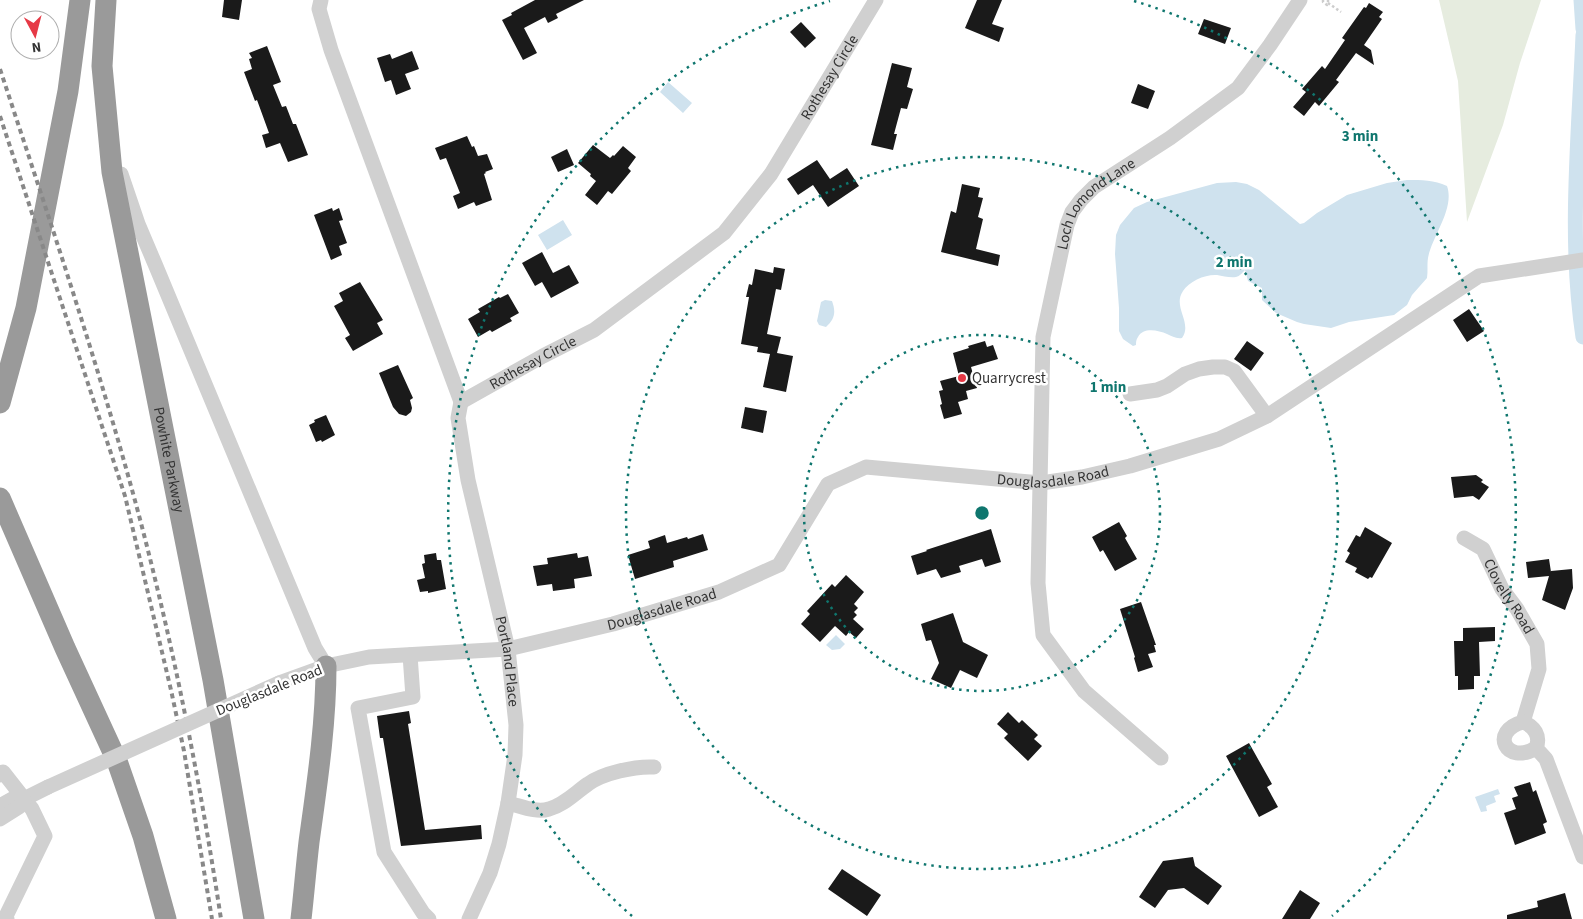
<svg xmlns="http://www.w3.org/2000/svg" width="1583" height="919" viewBox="0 0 1583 919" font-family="'Source Sans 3',sans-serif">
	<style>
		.green { fill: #e6ecdf }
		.water { fill: #cfe2ee }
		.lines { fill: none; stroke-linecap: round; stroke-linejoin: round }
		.canal { stroke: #cfe2ee; stroke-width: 15 }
		.building { fill: #1a1a1a }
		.path { stroke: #cdcdcd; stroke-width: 2.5; stroke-dasharray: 2.5 2.5; stroke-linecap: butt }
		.minor { stroke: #d0d0d0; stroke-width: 15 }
		.highway { stroke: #9a9a9a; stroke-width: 21 }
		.rail { stroke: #888; stroke-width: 4; stroke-dasharray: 5 4; stroke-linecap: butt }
		.minor-bridge { stroke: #d0d0d0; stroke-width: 15 }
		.ring { fill: none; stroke: #0f766e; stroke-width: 2.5; stroke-dasharray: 2.5 5 }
		.poi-dot { fill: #e63946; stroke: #fff; stroke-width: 2 }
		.labels { text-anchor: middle; stroke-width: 5; stroke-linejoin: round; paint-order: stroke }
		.street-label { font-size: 15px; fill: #333; stroke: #fff }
		.poi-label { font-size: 15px; fill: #333; stroke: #fff; text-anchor: start }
		.centre { fill: #0f766e; stroke: #fff; stroke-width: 2.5 }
		.ring-label { font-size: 15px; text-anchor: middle; font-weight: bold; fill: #0f766e; stroke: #fff; stroke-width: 5; stroke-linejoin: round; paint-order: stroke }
	</style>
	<rect width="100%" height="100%" fill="#fff"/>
	<path class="green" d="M1439,0H1541L1520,63L1503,125L1467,222L1458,81Z"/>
	<path class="water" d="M668,82L692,103L683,113L660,92Z
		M1407,180C1422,180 1434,180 1447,186C1455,209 1432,236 1428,258C1427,264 1428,271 1427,278L1412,295L1407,305L1394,315L1349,322L1331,328L1304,324L1297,322L1276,313L1262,300V288L1248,281L1245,270C1242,273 1240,276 1236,277C1230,278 1223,276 1217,275C1206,274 1189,281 1183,291C1172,307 1193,323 1182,338C1176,339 1172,336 1167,334C1158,330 1143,327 1138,337C1136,340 1136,342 1136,345L1133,346L1123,339L1119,331V308L1115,254L1116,235L1120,225L1134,208L1147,202L1217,183L1236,182L1247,184L1259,190L1300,224L1304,223L1317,213L1347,195L1387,183Z
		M563,220L572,235L547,250L538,235Z
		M825,300L832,301C836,312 835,319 826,327L819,325L817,321L821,302Z
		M836,635L845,644L840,649L832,650L826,645Z
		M1498,789L1500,794L1494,796L1496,802L1486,806L1487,811L1481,812L1475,797Z"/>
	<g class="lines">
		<path class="canal" d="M1581,0L1583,29
			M1583,35C1579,133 1568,239 1583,337"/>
	</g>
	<path class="building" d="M224,0H242L239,20L222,17Z
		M535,0H584L556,14L558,18L548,23L545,17L524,28L537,53L523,60L502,20L512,15L511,13Z
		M977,0H1002L992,24L1004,28L999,42L965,28Z
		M1369,3L1383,12L1379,17L1382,19L1364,45L1371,50L1374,65L1356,53L1336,80L1339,82L1319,106L1315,102L1304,116L1293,107L1306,92L1302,89L1322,66L1325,69L1345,40L1342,38L1364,7L1366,8Z
		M1204,19L1231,28L1225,44L1198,34Z
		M801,22L816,38L805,48L790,32Z
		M267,46L281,82L273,85L282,107L286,106L293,124H296L308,155L288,162L280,143L266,148L262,135L269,133L257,100L255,101L244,72L252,69L249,59L252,58L249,53Z
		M412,51L419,69L405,74L411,89L396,95L391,80L385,82L377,58L390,54L392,59Z
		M892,63L912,68L907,87L913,89L907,109L901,108L894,134H897L893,150L871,145Z
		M1138,84L1155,91L1148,109L1131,103Z
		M467,136L472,147L474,146L478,156L487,154L493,169L485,172L486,173L484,174L492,200L476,206L474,202L458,209L453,196L460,193L446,158L440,160L435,148Z
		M593,145L610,158L613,155L614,156L623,146L636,157L628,168L631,171L612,194L608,191L597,205L585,195L596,181L590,176L591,174L578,163Z
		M567,149L574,165L558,172L551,157Z
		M817,160L830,179L847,168L859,186L828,207L813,185L798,195L787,179Z
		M962,184L980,188L978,197L983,198L978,217L983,219L976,249L1000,255L998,266L941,252L951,211L956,213Z
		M332,208L333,211L339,208L343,220L339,221L347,243L339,246L342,255L331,260L314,215Z
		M542,252L553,273L569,265L579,283L551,298L542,282L535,286L522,263Z
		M774,267L785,269L781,290L776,289L767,334L781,337L777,353L793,356L786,392L763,387L770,354L757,352L758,347L741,344L749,297H746L749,284L752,285L755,269L773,273Z
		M360,282L383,320L377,323L383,334L353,351L345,338L350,335L334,306L343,301L339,293Z
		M508,294L519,313L510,318L512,321L492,332L490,330L478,337L468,319L480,312L478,309L499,297L500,298Z
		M1469,309L1484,331L1467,342L1453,320Z
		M985,341L987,347L993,345L998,359L971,367L977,388L966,391L968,399L958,402L962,414L944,419L940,405L942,404L939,391L943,390L940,381L959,376L953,353L969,348L968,346Z
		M1247,341L1264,353L1251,371L1234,359Z
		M398,365L413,398L410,400L412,408L411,412L406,416L399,414L393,407L379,373Z
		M745,407L767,411L763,433L741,428Z
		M326,415L335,435L322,442L321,440L316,442L309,425L315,422L314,420Z
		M1476,475L1483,480L1481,482L1489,487L1479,500L1473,496L1454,498L1451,477Z
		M1119,522L1127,536L1125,538L1137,559L1115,571L1103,550L1100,552L1092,537Z
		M1365,527L1392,543L1372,578L1370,577L1368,579L1355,572L1357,568L1345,562L1350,553L1347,551L1356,535L1360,537Z
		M991,529L1001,562L985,567L982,559L959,566L961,572L941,578L936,569L917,575L911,556L927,551L926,550Z
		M703,534L708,550L673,561L674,567L635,579L628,555L650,548L648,541L665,535L667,543L687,537L688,539Z
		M436,553L437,560H441L446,589L428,593V591L420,592L417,580L425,578L422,564L425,563L424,555Z
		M577,553L578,558L588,556L592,576L574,579L575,588L553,591L552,584L537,586L533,566L548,564L547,558Z
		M1549,559L1551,572V571L1572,569L1573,588L1565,610L1542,600L1549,576L1528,578L1526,562Z
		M846,575L864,592L854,604L858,608L854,612L857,615L853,619L864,629L856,638L849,632L846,636L835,626L820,642L801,624L810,614L807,611L832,584L835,587Z
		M1141,602L1156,645H1154L1156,652L1148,654L1153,667L1138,672L1134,658L1135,657L1120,609Z
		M953,613L963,642L988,655L977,678L960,670L951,688L931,679L939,663L931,640L926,641L921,624Z
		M1495,627V641L1479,642L1480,676H1474V689L1458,690V676H1455L1454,641H1463V628Z
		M409,711L411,723L408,724L425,830L481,825L482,839L401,846L383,738H380L377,716Z
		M1008,712L1019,723L1022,720L1038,735L1034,739L1042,746L1028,761L1004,738L1008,734L997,724Z
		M1249,743L1272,784L1267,787L1278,807L1259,817L1226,756Z
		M1530,782L1533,792L1536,790L1547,822L1543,824L1546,833L1515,845L1504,813L1516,809L1512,798L1518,796L1514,787Z
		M1193,857L1195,866L1222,886L1208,905L1184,888L1168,890L1155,908L1139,897L1163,861Z
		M842,869L881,895L867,916L828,889Z
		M1300,890L1320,903L1310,919H1282Z
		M1565,893L1572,919H1507V915L1538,907L1537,901Z"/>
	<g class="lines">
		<path class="path" d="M1323,0V2L1327,5L1328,3V0
			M1328,3L1341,12"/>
		<g class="minor">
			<path d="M321,0L319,9L331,50L461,402"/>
			<path d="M121,174L138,224L155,264L315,648L326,666"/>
			<path d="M1130,394L1157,390L1167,386L1185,374L1199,369L1213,367H1225L1234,371L1267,416"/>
			<path id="s1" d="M461,402L543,356L594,330L724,233L771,174L876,0"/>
			<path id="s2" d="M461,402L458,418L468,480L508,649L516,725L515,755L508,803L499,844L490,873L469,919"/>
			<path id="s3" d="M1464,538L1483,549L1502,589L1517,609L1537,644L1539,669L1523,722C1489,731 1506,766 1536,748"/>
			<path d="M410,655L413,697L358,708L384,852L423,913L429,919"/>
			<path id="s4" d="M279,683L326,666L369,657L508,649L613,624L719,592L779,565L828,484L866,467L1041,483L1082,477L1130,466L1219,439L1267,416L1479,276L1583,260"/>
			<path d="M1523,722C1534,726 1541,736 1536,748L1546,759L1583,857"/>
			<path id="s5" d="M1161,758L1084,691L1043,635L1038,583L1043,337L1067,225L1072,212L1081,200L1094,187L1170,138L1238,88L1270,45L1300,0"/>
			<path d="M0,775L3,772L32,809L45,836L6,916L7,919"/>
			<path d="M508,803C521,806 536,813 549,809C564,805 575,793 588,784C603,773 635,766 654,767"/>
			<path d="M0,806L14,798L24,799L48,787"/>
			<path d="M0,819L19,807L24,799"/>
		</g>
		<g class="highway">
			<path id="s6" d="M106,0L102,66L112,172L213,680L254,919"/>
			<path d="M0,403L26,308L68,91L80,0"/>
			<path d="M0,498L65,648L117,761L143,836L166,919"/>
			<path d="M301,919C304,893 306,868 309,842C317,784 326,725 326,666"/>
		</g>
		<path class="rail" d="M0,69C48,215 97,360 137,508C173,643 200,781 221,919
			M0,116L125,496L171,690L184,751L212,919"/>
		<path class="minor-bridge" d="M48,787L279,683"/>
	</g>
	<g class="ring">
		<circle cx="982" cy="513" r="178"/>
		<circle cx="982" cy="513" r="356"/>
		<path d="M632 916A534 534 0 0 1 830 1M1134 1A534 534 0 0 1 1332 916"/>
	</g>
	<circle class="poi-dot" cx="962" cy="378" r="5"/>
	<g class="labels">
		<g class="street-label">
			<text dy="5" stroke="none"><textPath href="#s1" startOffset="502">Rothesay Circle</textPath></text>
			<text dy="5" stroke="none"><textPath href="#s5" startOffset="619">Loch Lomond Lane</textPath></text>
			<text dy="5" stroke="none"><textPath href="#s1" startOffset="82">Rothesay Circle</textPath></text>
			<text dy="5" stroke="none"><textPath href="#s6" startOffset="466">Powhite Parkway</textPath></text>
			<text dy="5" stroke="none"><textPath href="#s4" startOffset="842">Douglasdale Road</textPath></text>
			<text dy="5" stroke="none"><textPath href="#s3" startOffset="76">Clovelly Road</textPath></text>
			<text dy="5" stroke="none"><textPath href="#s4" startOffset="392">Douglasdale Road</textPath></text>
			<text dy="5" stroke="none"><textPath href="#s2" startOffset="265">Portland Place</textPath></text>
			<text transform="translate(269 690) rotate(-22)" y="5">Douglasdale Road</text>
		</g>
		<g class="poi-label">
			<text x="972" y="383">Quarrycrest</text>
		</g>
	</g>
	<circle cx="982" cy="513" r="8" class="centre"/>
	<g class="ring-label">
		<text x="1360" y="141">3 min</text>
		<text x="1234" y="267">2 min</text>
		<text x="1108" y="392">1 min</text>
	</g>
	<g transform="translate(35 35) rotate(173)"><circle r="24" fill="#ffffff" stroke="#adadad"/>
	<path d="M0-4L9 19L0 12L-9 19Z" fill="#e63946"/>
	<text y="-8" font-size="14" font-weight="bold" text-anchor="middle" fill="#333333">N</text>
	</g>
</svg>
